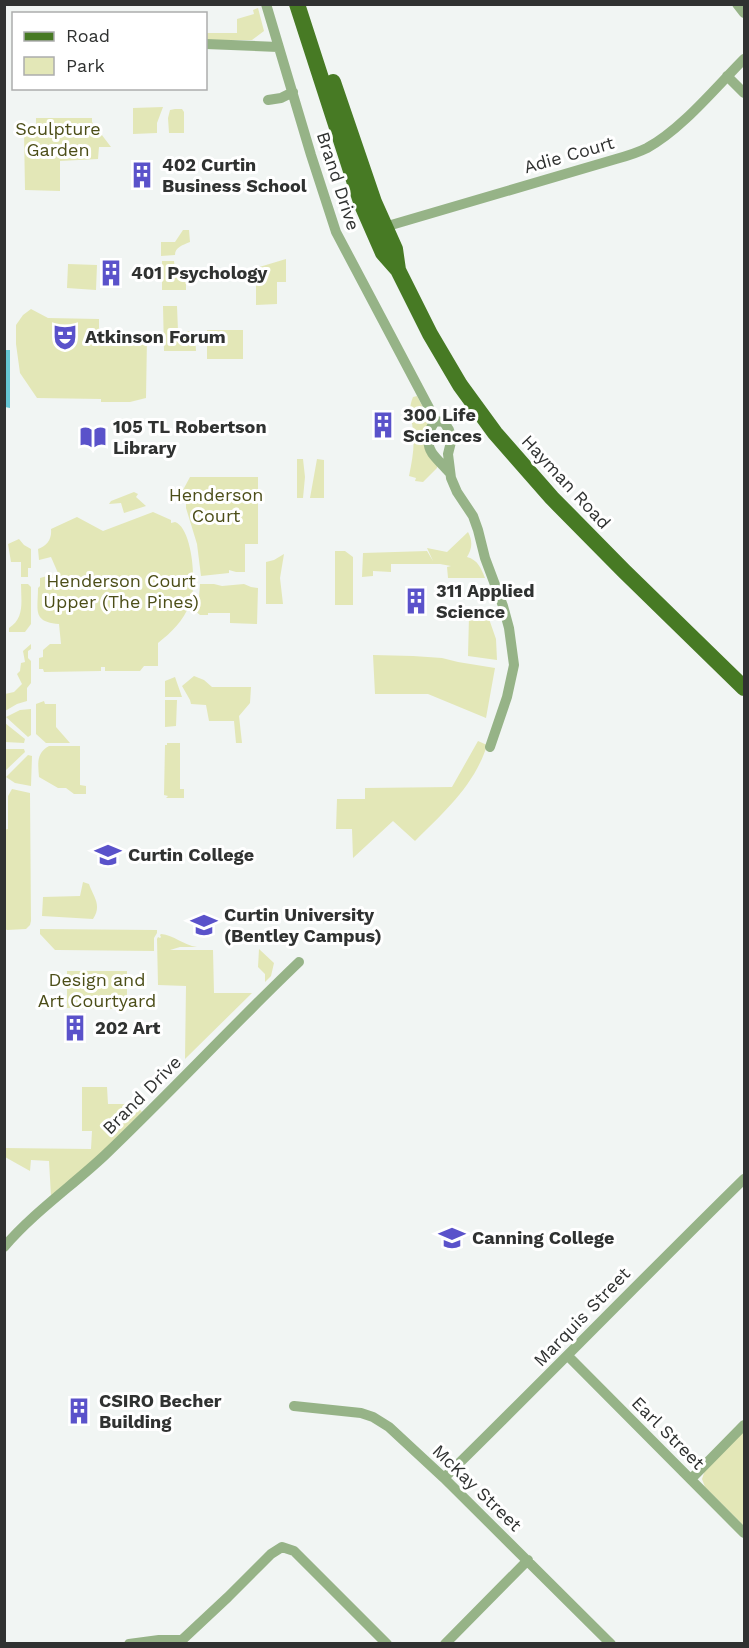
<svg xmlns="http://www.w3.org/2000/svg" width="749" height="1648" viewBox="0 0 749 1648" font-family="'Work Sans',sans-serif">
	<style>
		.green { fill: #e3e7b7 }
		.water { fill: #65c6d4 }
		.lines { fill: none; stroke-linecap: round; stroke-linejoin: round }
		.minor { stroke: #96b387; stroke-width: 10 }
		.primary { stroke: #477a24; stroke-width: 16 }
		.labels { text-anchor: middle; stroke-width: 6; stroke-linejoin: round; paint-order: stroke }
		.park-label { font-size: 18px; fill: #4c4e18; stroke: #fff }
		.street-label { font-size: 18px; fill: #303231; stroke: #fff }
		.poi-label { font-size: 18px; font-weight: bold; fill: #303231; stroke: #fff; text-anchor: start }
	</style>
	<rect width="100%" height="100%" fill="#f1f5f3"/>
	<path class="green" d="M258,8L264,31L252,40H206V33H237V19L254,14L253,10Z
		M163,107L157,123V133L133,134V108Z
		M175,109H182L184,112V133H169L168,118L170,110Z
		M36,118H92V122L111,147H99L98,159L60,161V191L25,190L24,132L36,131Z
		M183,230H189L190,242C183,245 175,247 175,255L161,256V242H175Z
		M286,259V282H277V304L256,305V268Z
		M162,261H174C174,268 180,273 186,277V290H162Z
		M68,264L97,265L96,290L67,288Z
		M163,306H177L178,331H195L196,351H164Z
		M31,309L48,318L99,319V328L105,337H147L146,398L130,402H101V399L37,398L20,373L16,344V325L23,315Z
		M207,330H243V359H207Z
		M417,396L427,415L437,464V468L423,482L415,481L416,478L409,476C412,461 415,446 413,431C412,417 407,412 413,397Z
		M297,459H303L305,477L303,498H297Z
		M317,459L324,460V498H310Z
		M190,477H258V544H245V572H236L229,570V573L201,576L197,544L186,508V500L183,490Z
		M134,492L138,494L136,497L146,506L124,513L121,503L109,504L111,501Z
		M153,512L171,520V523L175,522C193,528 197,587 190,604C183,621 172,632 158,643V666H144L140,671H105V667H101V671L44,672L43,669H39V658L43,657V650L50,644H61L59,624C32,622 38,610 38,588L40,586V578L58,573L51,557L39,560L38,549C47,546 52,539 51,529L77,517L103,531Z
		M468,532C473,541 472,549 467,557C478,560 481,568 485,578H448L447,567L451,566L440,564H391V572L373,571V576L362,577L363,553L427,551L433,561L427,548L447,552Z
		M19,539L24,545L31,549V568H28V577H21V562H11L8,544Z
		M335,551H345L353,557V605H335Z
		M284,554L280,578L283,604H266V562L274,560Z
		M21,584H28L31,587V624L25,632H9V628C25,618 21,601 21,584Z
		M200,584H214L222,586L244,584L251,587L258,588L257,624L230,623V613H208V615H200L194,610L199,597Z
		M469,616H488L496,639L497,660L468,656Z
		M31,644V649L28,651V658L31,661V683L27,688V701L17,704L5,711V694L14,692L22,684L17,674L20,671L21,663L25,662L23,651Z
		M373,655L413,656L442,658L458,662L495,668L486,718L428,694H375Z
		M194,676L204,680L212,687H251L250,703L239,716L242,743H236L234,721H209L206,705L191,704L190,700L182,686Z
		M175,677L182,697H165V681Z
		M165,700H177L176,726L165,727Z
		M44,701L45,704H56V727L70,743H46L36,734V704Z
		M31,709V735L28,737L6,717L20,710Z
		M5,723L25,739L24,743L5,742Z
		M478,741L487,745C475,785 443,813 415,841L393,821L353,858L352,829H336L337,799H365V788L452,787Z
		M167,743H180V789H184V798H166L168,796L164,795L165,745H167Z
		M49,746H80V785L86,786V794H74L66,788H58L39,777C38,764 36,753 49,746Z
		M5,749H24L25,752L5,771Z
		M28,755L32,756L31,786L15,783L6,777Z
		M12,789L30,793L31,921L30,925L26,929L7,930L4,928V830L8,829V796Z
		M83,882L89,884C94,898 102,905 93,919L42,916L43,897L80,896Z
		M40,929L157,930V933L154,938V951L58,950H55L40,934Z
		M161,934C174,935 183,945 197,947H180L170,950H213L214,993H252L185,1059L186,986L158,985L157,939L158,937L160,938L161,937L160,935Z
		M259,949L274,963L271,976L265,982V974L258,967Z
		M67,971H127V1009L67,1008Z
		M82,1087H107L108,1104H135L142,1112L99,1156L51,1196L49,1161L31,1160L30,1171L5,1157V1148L91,1149L92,1131H82Z
		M744,1431V1526L705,1487L702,1479L705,1470Z"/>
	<path class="water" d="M5,350H10V408L5,407Z"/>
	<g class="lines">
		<path class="minor" d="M266,4L311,155L336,232L436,421L444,422L449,430L451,436V442L448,454L451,478L457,492L473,516L478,530L485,558L503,606L509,628L514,665L507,697L490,747
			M737,4L744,13
			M206,44L278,47
			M727,76L744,93
			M268,100L281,98L293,92
			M381,228L616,159C627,156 637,153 647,148C682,129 716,87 744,59
			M436,421C428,428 426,444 432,453C437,460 444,466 449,472
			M4,1247C34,1212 72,1186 105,1155C171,1092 233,1025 299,962
			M568,1356L744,1533
			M294,1406L361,1413L373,1417L389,1427L444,1478L611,1644
			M444,1478C545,1379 643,1278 744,1179
			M691,1479L744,1425
			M129,1644L159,1640H182L228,1597L271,1554L282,1547L294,1551L387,1644
			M445,1644L528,1560"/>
		<path class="primary" d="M297,4L362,205L383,253L398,270L430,334L460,385L495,433L552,498L624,571L744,688
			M333,82L374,202L395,249L398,270"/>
	</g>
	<defs>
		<g id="building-bare" transform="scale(2.07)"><path d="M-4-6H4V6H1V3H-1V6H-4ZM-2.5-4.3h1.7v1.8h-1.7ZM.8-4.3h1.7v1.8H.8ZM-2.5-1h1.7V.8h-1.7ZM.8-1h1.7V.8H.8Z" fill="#5a52ca" stroke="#fff" stroke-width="2.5" paint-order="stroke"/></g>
		<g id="theatre-bare" transform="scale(2.07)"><path d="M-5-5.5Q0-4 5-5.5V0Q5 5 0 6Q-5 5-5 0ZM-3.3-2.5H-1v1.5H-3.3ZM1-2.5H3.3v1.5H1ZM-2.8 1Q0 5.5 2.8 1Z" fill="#5a52ca" stroke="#fff" stroke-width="2.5" paint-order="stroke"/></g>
		<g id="library-bare" transform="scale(2.07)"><path d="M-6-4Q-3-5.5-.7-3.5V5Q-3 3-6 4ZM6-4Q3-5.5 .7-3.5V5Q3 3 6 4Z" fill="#5a52ca" stroke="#fff" stroke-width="2.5" paint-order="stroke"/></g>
		<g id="university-bare" transform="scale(2.07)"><path d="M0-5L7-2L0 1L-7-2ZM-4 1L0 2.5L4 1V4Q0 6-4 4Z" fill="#5a52ca" stroke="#fff" stroke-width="2.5" paint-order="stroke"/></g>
	</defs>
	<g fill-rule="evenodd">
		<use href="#building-bare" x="142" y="175"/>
		<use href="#building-bare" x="111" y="273"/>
		<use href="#theatre-bare" x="65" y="337"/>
		<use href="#building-bare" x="383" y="425"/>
		<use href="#library-bare" x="93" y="437"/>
		<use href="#building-bare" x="416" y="601"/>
		<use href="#university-bare" x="108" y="855"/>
		<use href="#university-bare" x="204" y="925"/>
		<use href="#building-bare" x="75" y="1028"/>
		<use href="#university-bare" x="452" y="1238"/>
		<use href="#building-bare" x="79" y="1411"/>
	</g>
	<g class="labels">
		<g class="park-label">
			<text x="58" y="135">Sculpture<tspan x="58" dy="21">Garden</tspan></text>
			<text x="216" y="501">Henderson<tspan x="216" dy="21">Court</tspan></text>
			<text x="121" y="587">Henderson Court<tspan x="121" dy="21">Upper (The Pines)</tspan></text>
			<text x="97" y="986">Design and<tspan x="97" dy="21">Art Courtyard</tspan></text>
		</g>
		<g class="street-label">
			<text transform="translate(569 155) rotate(-16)" y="6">Adie Court</text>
			<text transform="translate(338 181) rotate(72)" y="6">Brand Drive</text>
			<text transform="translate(566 482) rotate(47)" y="6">Hayman Road</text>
			<text transform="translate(142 1095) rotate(-45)" y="6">Brand Drive</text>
			<text transform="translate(582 1317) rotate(-46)" y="6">Marquis Street</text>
			<text transform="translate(668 1433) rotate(45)" y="6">Earl Street</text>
			<text transform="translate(477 1488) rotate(44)" y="6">McKay Street</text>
		</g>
		<g class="poi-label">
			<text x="162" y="171">402 Curtin<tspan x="162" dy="21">Business School</tspan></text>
			<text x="131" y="279">401 Psychology</text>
			<text x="85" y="343">Atkinson Forum</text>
			<text x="403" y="421">300 Life<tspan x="403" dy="21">Sciences</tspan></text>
			<text x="113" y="433">105 TL Robertson<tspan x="113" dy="21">Library</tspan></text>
			<text x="436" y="597">311 Applied<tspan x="436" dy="21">Science</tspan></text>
			<text x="128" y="861">Curtin College</text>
			<text x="224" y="921">Curtin University<tspan x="224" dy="21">(Bentley Campus)</tspan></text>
			<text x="95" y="1034">202 Art</text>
			<text x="472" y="1244">Canning College</text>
			<text x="99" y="1407">CSIRO Becher<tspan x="99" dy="21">Building</tspan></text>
		</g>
	</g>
	<rect width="749" height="1648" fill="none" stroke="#303231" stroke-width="12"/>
	<rect x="12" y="12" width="195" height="78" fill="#ffffff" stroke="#acadad" stroke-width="1.5"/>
	<rect x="24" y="32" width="30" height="9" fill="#477a24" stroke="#acadad" stroke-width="1.5"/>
	<text x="66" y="42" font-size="18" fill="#303231">Road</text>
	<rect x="24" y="57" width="30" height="18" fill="#e3e7b7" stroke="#acadad" stroke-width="1.5"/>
	<text x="66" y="72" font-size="18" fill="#303231">Park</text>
</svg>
